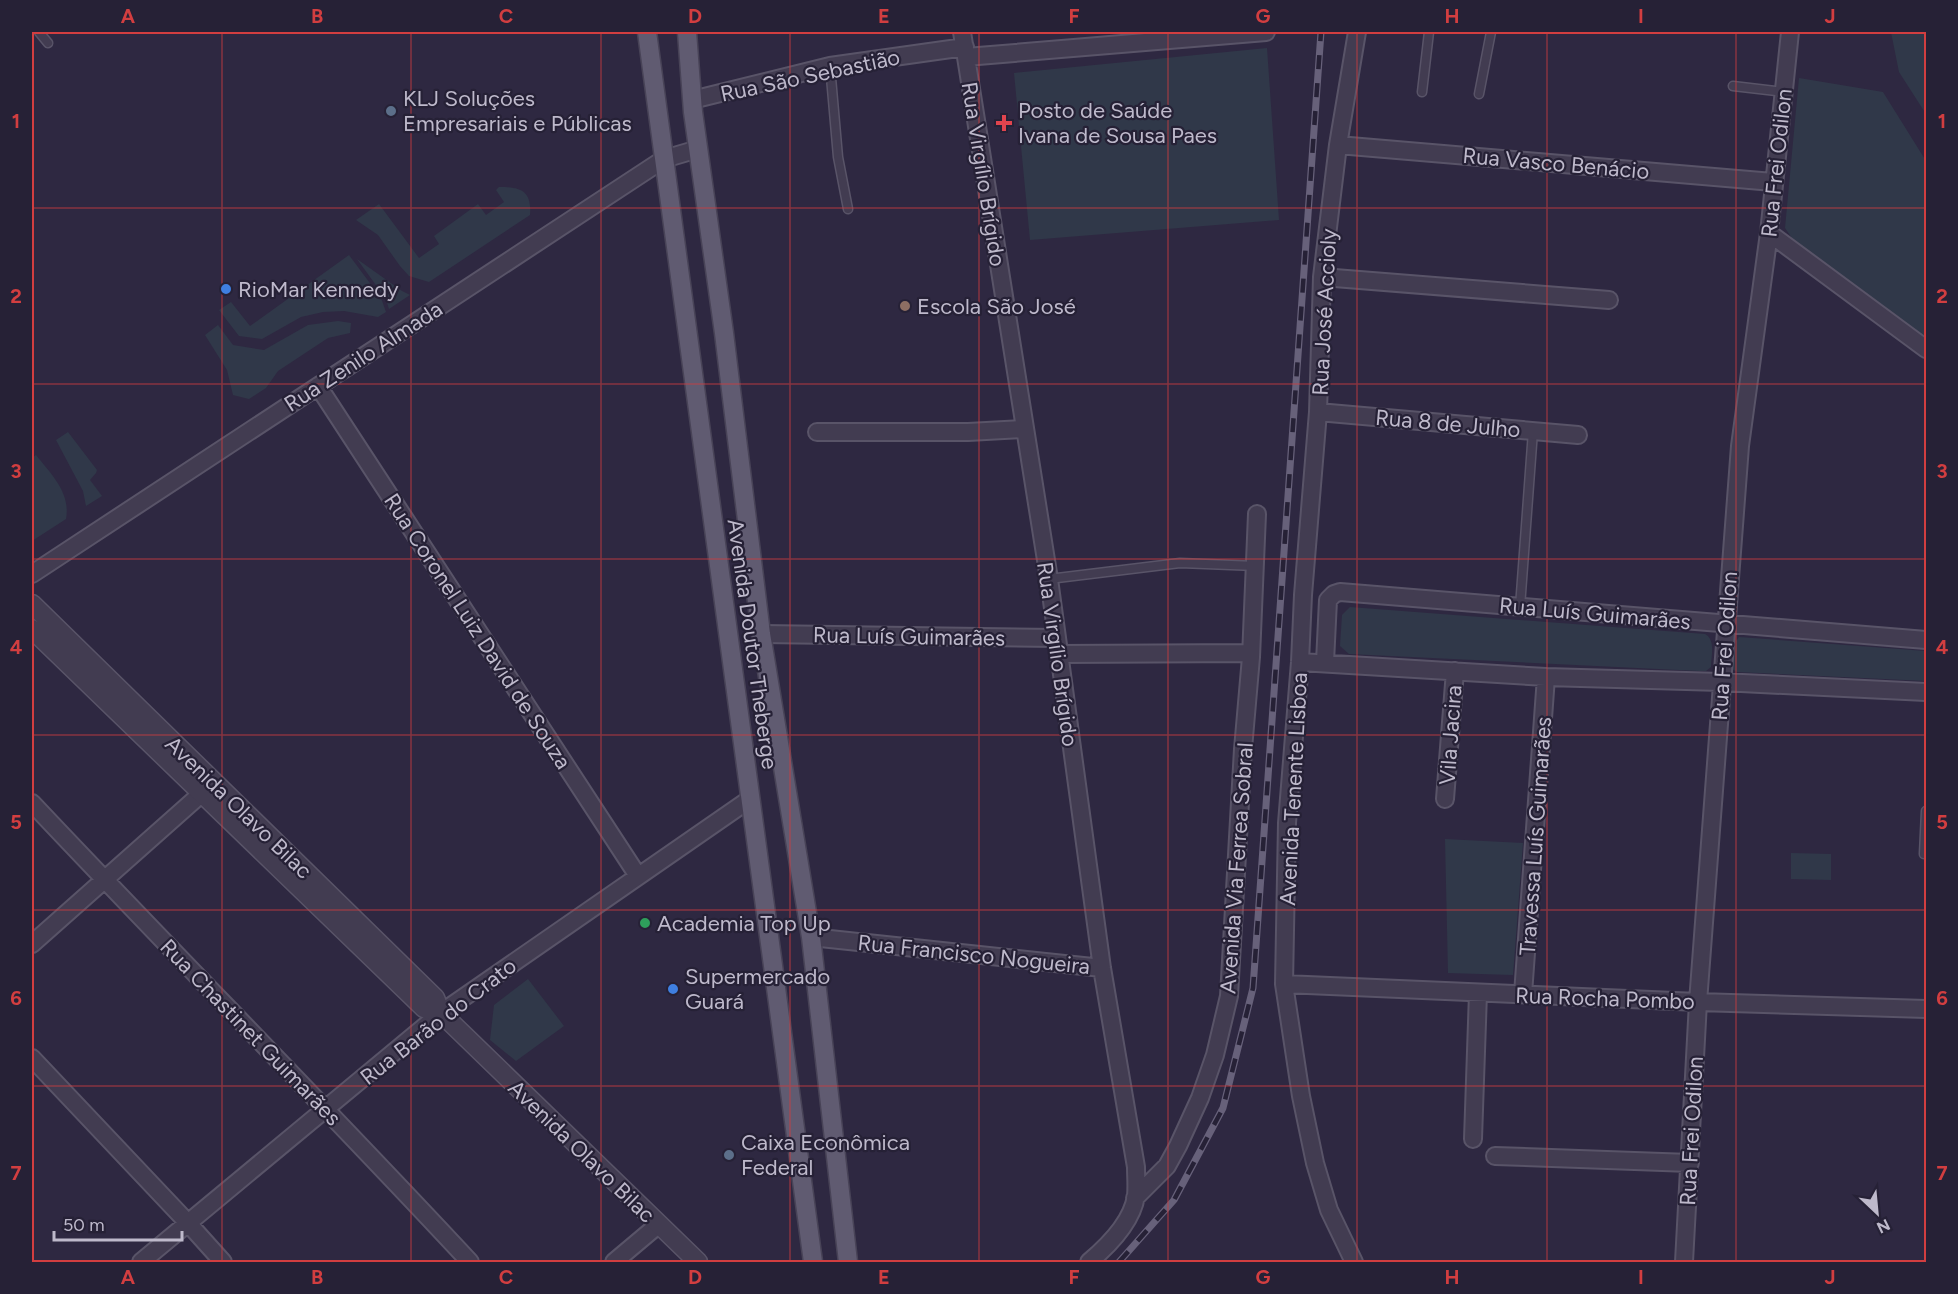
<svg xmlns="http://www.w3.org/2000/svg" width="1958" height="1294" viewBox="0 0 1958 1294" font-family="Figtree,sans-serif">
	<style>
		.green { fill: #303849 }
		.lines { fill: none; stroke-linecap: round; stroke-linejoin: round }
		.service-casing { stroke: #595468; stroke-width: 11 }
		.minor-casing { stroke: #595468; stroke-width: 20 }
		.tertiary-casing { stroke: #595468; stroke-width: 21 }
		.primary-casing { stroke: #484357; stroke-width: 21 }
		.service { stroke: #423c51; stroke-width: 8 }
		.minor { stroke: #423c51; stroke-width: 16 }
		.tertiary { stroke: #423c51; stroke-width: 18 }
		.primary { stroke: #605b71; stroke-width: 18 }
		.rail-casing { stroke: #67617a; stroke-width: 7 }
		.rail { stroke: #262136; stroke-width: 4.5; stroke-dasharray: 14; stroke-linecap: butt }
		.grid { fill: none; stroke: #d23e40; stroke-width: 1.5; stroke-opacity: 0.55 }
		.service-dot { fill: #5c6f8a; stroke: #262136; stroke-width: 2 }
		.health-dot { fill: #e0444e; stroke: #262136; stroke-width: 2 }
		.shop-dot { fill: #3f7fe0; stroke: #262136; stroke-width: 2 }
		.education-dot { fill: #8d6e63; stroke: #262136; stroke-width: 2 }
		.leisure-dot { fill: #2e9e5b; stroke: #262136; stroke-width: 2 }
		.labels { text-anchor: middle; stroke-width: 4.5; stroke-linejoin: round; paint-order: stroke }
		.street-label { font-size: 22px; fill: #beb9cb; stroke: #262136 }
		.poi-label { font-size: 22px; fill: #beb9cb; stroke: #262136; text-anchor: start }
		.neatline { fill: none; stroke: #d23e40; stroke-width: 2 }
		.grid-label { font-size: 20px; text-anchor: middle; font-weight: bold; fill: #d23e40 }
	</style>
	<rect width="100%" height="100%" fill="#2e2841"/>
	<path class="green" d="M1891,32H1926V114L1899,72Z
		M1267,48L1279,220L1030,240L1014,73Z
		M1799,78L1883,92L1926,161V338L1794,241L1785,228Z
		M499,187C521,187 532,191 530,215L429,282L409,276L400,266L378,235L356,220L379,204L419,258L439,244L434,236L478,204L486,215L504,202L496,190Z
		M349,255L381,298L386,312L378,317L344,311L323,312L301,317L262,339L239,336L219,310L231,302L250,326Z
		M357,259L402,291L410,295L389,309L386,299Z
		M338,321L351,323L350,333L328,338L278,371L266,388L249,399L233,395L227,370L205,335L218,325L233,345L264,350L308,325Z
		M68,432L97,470L96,473L90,480L102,496L86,506L83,491L56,440Z
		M36,455C51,474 71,493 66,519L32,541V458Z
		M1350,607L1705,634C1716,640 1711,656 1711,667L1706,671H1699L1349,654L1340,646L1342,615Z
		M1739,637L1926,651V681L1737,672L1732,669L1736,641Z
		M1445,839L1523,843L1513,975L1448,973Z
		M1791,853L1831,854V880L1791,879Z
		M528,979L564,1026L516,1061L490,1040L494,1005Z"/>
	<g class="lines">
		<g class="service-casing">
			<path id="service" d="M39,32L48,43
				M830,66L838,157L848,209
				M1733,86L1784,92
				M1422,92L1429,32
				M1479,94L1491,32
				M1049,579L1180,563L1256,566
				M1520,607L1533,431
				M1924,854L1926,811"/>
		</g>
		<g class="minor-casing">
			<path id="minor" d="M962,32L1049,579L1102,968L1136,1167C1136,1177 1137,1186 1136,1196C1132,1222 1108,1246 1089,1262
				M966,57L1266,32
				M692,100L830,66L965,47
				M1338,145L1773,182
				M1769,233L1926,349
				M1322,277L1609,300
				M318,386L638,876
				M1318,412L1578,435
				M817,432H968L1024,429
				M32,574L664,159L698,149
				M761,634L1056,638
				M1059,654L1251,653
				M1300,662L1546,677L1721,682L1926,692
				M1325,662L1328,600L1334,594L1340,592L1926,640
				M1445,799L1455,671
				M32,803C177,957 326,1107 470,1262
				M811,937L1102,968
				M32,944L201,794
				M1284,984L1698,1002L1926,1009
				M1523,994L1546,677
				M32,1058L188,1223L223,1262
				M1473,1139L1478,993
				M1495,1156L1690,1163
				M1135,1198L1167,1166L1178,1146L1200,1098L1215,1055L1229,996L1243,749L1251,657L1257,514
				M141,1262L441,1013L750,799
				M614,1262L658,1225
				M1354,1262L1329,1210L1315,1163L1301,1096L1284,984L1287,823L1300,662L1303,595L1318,412L1322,277L1338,145L1357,32
				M1684,1262L1698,1002L1740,446L1769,233L1790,32"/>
		</g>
		<g class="tertiary-casing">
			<path id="tertiary" d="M32,604L435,998L441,1013L698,1262
				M32,629L424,1008L441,1013"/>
		</g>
		<g class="primary-casing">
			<path id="primary" d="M647,32L813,1262
				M687,32L693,112L724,333L761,634L811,937L848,1262"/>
		</g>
		<use href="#service" class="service"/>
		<use href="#minor" class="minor"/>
		<use href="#tertiary" class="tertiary"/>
		<use href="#primary" class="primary"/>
		<g class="rail-casing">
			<path id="rail" d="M1119,1262L1174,1200L1223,1108L1253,988L1321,32"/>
		</g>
		<use href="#rail" class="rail"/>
	</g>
	<path class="grid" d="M222,32V1262M411,32V1262M601,32V1262M790,32V1262M979,32V1262M1168,32V1262M1357,32V1262M1547,32V1262M1736,32V1262M32,208H1926M32,384H1926M32,559H1926M32,735H1926M32,910H1926M32,1086H1926"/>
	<g class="service-dot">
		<circle cx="391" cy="111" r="6"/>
		<circle cx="729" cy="1155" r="6"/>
	</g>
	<path class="health-dot" d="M1001 114h6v6h6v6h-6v6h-6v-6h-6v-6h6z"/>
	<g class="shop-dot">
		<circle cx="226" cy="289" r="6"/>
		<circle cx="673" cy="989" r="6"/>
	</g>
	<circle class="education-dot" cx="905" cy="306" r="6"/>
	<circle class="leisure-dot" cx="645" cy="923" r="6"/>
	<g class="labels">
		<g class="street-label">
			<text transform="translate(810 75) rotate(-12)" y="8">Rua São Sebastião</text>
			<text transform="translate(1556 163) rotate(5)" y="8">Rua Vasco Benácio</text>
			<text transform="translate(1776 163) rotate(-84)" y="8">Rua Frei Odilon</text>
			<text transform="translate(984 174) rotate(81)" y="8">Rua Virgílio Brígido</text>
			<text transform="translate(1324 312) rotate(-87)" y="8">Rua José Accioly</text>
			<text transform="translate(363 356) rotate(-33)" y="8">Rua Zenilo Almada</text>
			<text transform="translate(1448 423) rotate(5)" y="8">Rua 8 de Julho</text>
			<text transform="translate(1595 613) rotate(5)" y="8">Rua Luís Guimarães</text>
			<text transform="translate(478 631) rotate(57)" y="8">Rua Coronel Luiz David de Souza</text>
			<text transform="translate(909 636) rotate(1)" y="8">Rua Luís Guimarães</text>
			<text transform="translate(753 644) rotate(82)" y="8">Avenida Doutor Theberge</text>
			<text transform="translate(1724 646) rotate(-86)" y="8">Rua Frei Odilon</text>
			<text transform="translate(1058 654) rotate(82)" y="8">Rua Virgílio Brígido</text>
			<text transform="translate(1450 735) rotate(-86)" y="8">Vila Jacira</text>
			<text transform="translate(1293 789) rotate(-87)" y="8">Avenida Tenente Lisboa</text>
			<text transform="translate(239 807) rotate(44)" y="8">Avenida Olavo Bilac</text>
			<text transform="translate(1535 836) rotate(-86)" y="8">Travessa Luís Guimarães</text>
			<text transform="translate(1236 868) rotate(-86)" y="8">Avenida Via Ferrea Sobral</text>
			<text transform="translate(974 954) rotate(6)" y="8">Rua Francisco Nogueira</text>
			<text transform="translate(1605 998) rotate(2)" y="8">Rua Rocha Pombo</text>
			<text transform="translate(438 1021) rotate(-38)" y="8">Rua Barão do Crato</text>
			<text transform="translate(251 1032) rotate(46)" y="8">Rua Chastinet Guimarães</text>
			<text transform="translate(1691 1131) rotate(-87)" y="8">Rua Frei Odilon</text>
			<text transform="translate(582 1151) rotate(44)" y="8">Avenida Olavo Bilac</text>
		</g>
		<g class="poi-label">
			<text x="403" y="106">KLJ Soluções<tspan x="403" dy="25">Empresariais e Públicas</tspan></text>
			<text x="1018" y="118">Posto de Saúde<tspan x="1018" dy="25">Ivana de Sousa Paes</tspan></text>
			<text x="238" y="297">RioMar Kennedy</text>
			<text x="917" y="314">Escola São José</text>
			<text x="657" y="931">Academia Top Up</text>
			<text x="685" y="984">Supermercado<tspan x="685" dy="25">Guará</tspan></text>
			<text x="741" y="1150">Caixa Econômica<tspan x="741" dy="25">Federal</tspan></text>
		</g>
	</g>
	<rect width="1958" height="1294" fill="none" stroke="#262136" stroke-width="66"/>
	<g transform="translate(1877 1213) rotate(154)" stroke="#262136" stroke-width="4.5" paint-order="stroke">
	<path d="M0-4.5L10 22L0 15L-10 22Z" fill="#beb9cb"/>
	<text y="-9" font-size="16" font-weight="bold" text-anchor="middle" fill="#beb9cb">N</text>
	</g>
	<path d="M54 1231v9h128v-9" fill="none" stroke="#beb9cb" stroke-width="3"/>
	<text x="63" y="1231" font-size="18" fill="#beb9cb" stroke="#262136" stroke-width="4.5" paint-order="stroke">50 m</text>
	<rect x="33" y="33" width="1892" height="1228" class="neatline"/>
	<g class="grid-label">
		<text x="128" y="23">A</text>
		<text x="317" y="23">B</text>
		<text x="506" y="23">C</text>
		<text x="695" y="23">D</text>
		<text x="884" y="23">E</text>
		<text x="1074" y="23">F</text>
		<text x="1263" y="23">G</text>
		<text x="1452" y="23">H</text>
		<text x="1641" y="23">I</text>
		<text x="1830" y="23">J</text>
		<text x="16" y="128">1</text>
		<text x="1942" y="128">1</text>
		<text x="16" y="303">2</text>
		<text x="1942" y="303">2</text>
		<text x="16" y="478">3</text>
		<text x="1942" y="478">3</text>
		<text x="16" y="654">4</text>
		<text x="1942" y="654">4</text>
		<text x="16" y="829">5</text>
		<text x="1942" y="829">5</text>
		<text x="16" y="1005">6</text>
		<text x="1942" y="1005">6</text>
		<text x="16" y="1180">7</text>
		<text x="1942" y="1180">7</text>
		<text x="128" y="1284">A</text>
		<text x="317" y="1284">B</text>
		<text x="506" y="1284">C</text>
		<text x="695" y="1284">D</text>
		<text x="884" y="1284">E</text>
		<text x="1074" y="1284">F</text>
		<text x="1263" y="1284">G</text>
		<text x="1452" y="1284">H</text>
		<text x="1641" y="1284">I</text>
		<text x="1830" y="1284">J</text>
	</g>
</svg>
